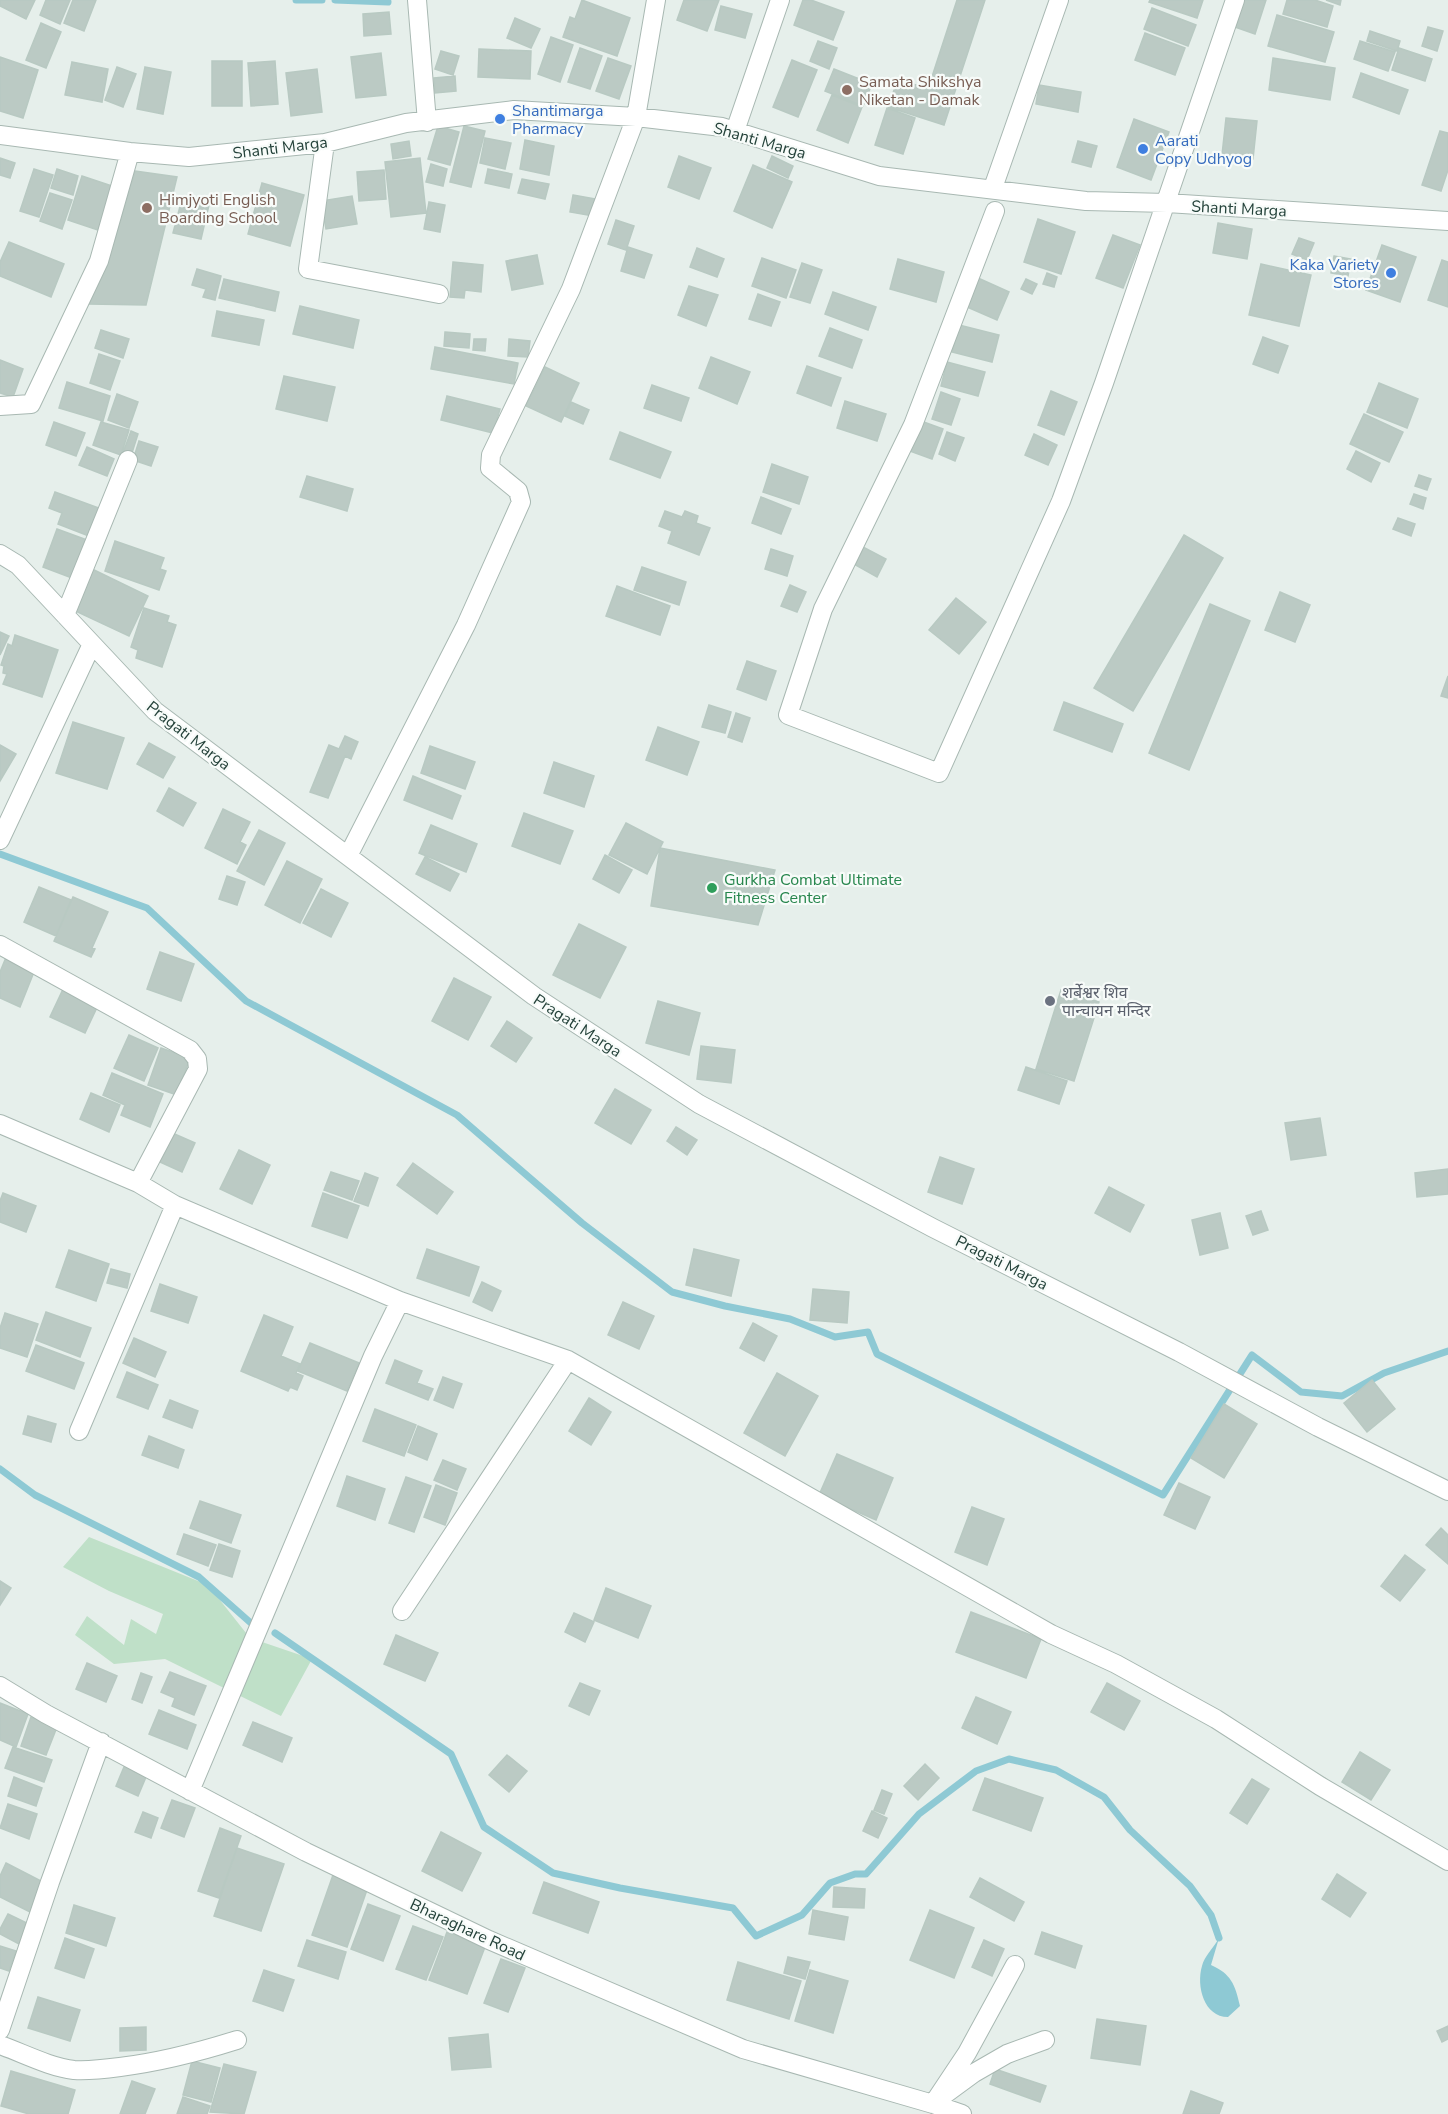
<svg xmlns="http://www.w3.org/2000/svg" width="1448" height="2114" viewBox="0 0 1448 2114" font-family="'Nunito Sans','Noto Sans Devanagari',sans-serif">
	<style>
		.green { fill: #bfe0c8 }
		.water { fill: #8ec9d4 }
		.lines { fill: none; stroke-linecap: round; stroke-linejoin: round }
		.stream { stroke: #8ec9d4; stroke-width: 7 }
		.building { fill: #bbcac4; stroke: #b8c9c2; stroke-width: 1.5 }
		.street-casing { stroke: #a8b8b2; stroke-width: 20 }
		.street { stroke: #fff; stroke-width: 18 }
		.education-dot { fill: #8d6e63; stroke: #f7fbf9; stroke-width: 2 }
		.shop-dot { fill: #3f7fe0; stroke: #f7fbf9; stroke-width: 2 }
		.leisure-dot { fill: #2e9e5b; stroke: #f7fbf9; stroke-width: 2 }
		.worship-dot { fill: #6b7280; stroke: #f7fbf9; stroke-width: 2 }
		.labels { text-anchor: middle; stroke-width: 4.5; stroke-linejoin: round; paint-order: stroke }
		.education-label { font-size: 16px; fill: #785e54; stroke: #f7fbf9; text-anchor: start }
		.shop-label { font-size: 16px; fill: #366cbe; stroke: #f7fbf9; text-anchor: start }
		.street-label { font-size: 16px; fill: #24423a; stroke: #f7fbf9 }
		.leisure-label { font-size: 16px; fill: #27864d; stroke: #f7fbf9; text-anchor: start }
		.worship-label { font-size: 16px; fill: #5b616d; stroke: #f7fbf9; text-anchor: start }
	</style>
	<rect width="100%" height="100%" fill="#e6efeb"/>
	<path class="green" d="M89,1537L208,1585L250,1638L312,1659L281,1716L165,1659L114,1664L75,1635L87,1616L124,1645L131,1619L156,1634L163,1614L109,1591L63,1567Z"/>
	<path class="water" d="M1219,1938L1211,1965C1231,1974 1235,1984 1240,2006L1228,2017C1204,2017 1196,1986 1202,1966C1204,1957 1214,1947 1219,1938Z"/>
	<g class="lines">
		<path class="stream" d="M296,0H322
			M335,0L388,2
			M0,854L147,908L246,1001L457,1115L582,1223L672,1292L725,1306L790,1319L835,1337L868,1332L877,1354L1163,1495L1252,1355L1301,1392L1342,1396L1384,1373L1448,1351
			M0,1469L35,1495L199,1577L252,1624
			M275,1633L451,1754L484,1827L553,1873L620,1888L733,1908L756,1936L802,1915L830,1883L855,1874H866L919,1814L976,1771L1009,1759L1056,1770L1104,1797L1130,1830L1190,1886L1211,1915L1219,1938"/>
	</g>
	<path class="building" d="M0,0H35L26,19L0,6Z
		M46,0H70L60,24L40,15Z
		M73,0H96L84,31L64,23Z
		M582,0L630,18L617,56L563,37L570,17L575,19Z
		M684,0H719L707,31L677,20Z
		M803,0H811L844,12L833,40L794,25Z
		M957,0H985L944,125L888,107L898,79L928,89Z
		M1150,0H1203L1197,18L1149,2Z
		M1244,0H1266L1255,34L1235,27Z
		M1287,0H1315L1333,6L1327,27L1283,14Z
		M1326,0H1341L1340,5Z
		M721,6L752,14L745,38L715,30Z
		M1152,8L1196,25L1188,46L1144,29Z
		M389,12L391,34L364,36L363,14Z
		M1277,15L1334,32L1325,62L1268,46Z
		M515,18L540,29L531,48L507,38Z
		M41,23L61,32L46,68L26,60Z
		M1428,27L1443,31L1437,51L1422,46Z
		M1370,31L1400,41L1397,51L1367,41Z
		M1145,33L1185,48L1175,75L1135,60Z
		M551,37L573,45L560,82L538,74Z
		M818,41L837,48L829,69L810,61Z
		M1360,41L1395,52L1388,71L1354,59Z
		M580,48L602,56L590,89L568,82Z
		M1399,48L1432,59L1425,81L1392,70Z
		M479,49L531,51L530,79L478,77Z
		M441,51L459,56L453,75L435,69Z
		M381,53L386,95L356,98L351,57Z
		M0,57L38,70L23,118L0,111Z
		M608,58L631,66L619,99L596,91Z
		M1273,58L1335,68L1330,100L1269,90Z
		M792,60L817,70L798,117L773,107Z
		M212,61H242V106H212Z
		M275,61L278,104L251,106L248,63Z
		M72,62L108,69L102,102L65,95Z
		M117,67L136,74L123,107L105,100Z
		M145,67L171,72L163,114L137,109Z
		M317,69L322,112L291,116L286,73Z
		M834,69L872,84L863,106L825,91Z
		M1361,73L1408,90L1399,114L1353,97Z
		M455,76L456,91L435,93L434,78Z
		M1039,85L1081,92L1078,112L1036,104Z
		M832,95L862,107L848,143L817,130Z
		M887,108L915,118L903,154L875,145Z
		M1226,118L1257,121L1253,159L1222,155Z
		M1134,119L1169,132L1151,180L1117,167Z
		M438,126L459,132L450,165L428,159Z
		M464,126L485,131L471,187L450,182Z
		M1440,131L1448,133V170L1441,191L1422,185Z
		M485,138L511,143L505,169L480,163Z
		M525,140L554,146L549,175L520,169Z
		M409,141L411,156L393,159L391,144Z
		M1078,141L1097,146L1091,167L1072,162Z
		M679,156L711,168L699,199L668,187Z
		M772,156L793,166L788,178L767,168Z
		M0,158L15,163L10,178L0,175Z
		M420,158L426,213L391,217L385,162Z
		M431,164L447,169L443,186L426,182Z
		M753,165L792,182L772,228L734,211Z
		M34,169L53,175L39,217L20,211Z
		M57,169L78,176L73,195L51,188Z
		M488,169L512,174L509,188L485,183Z
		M384,170L386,199L359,201L357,172Z
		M135,171L177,177L146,305L89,304L115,239Z
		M82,176L115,187L101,231L68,220Z
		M522,179L549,184L545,199L518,193Z
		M262,183L304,195L290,246L248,234Z
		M50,193L72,200L62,229L40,221Z
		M573,195L596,199L593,216L570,212Z
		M352,196L357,224L326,229L321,201Z
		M182,199L209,205L201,239L173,233Z
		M429,202L445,205L440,232L424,229Z
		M1038,219L1075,232L1061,274L1024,262Z
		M616,220L634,226L626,250L608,244Z
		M1218,223L1252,229L1247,259L1213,253Z
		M1113,235L1140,245L1123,288L1096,278Z
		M1299,238L1314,243L1307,260L1292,254Z
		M9,242L64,264L51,297L0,276V262Z
		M1382,245L1416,257L1400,302L1366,290Z
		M628,247L652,255L644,278L621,271Z
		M697,248L724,259L717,277L690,267Z
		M537,255L543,284L512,290L506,261Z
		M1334,256L1351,259L1348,276L1331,273Z
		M762,258L796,270L786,298L752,286Z
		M898,259L944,272L936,302L890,289Z
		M1442,260L1448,262V307L1428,300Z
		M453,262L483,265L481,292L465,290L464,298L450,297Z
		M802,263L822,270L810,303L790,297Z
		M1261,264L1311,275L1299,326L1249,315Z
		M197,269L221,276L215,300L203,297L206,289L192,285Z
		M1047,273L1057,277L1054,287L1043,284Z
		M978,278L1009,292L997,320L965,306Z
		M224,279L279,292L275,311L219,298Z
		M1026,279L1037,284L1032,294L1021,289Z
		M689,286L718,295L706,326L678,315Z
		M833,292L876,307L868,330L825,314Z
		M758,294L780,302L771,326L749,319Z
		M300,306L359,320L353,348L293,334Z
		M217,311L264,320L259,345L212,336Z
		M959,325L999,335L992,362L952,352Z
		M830,328L862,340L852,368L819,356Z
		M101,330L129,339L123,358L95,348Z
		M445,332L470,334L469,348L444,346Z
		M1263,337L1288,346L1278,373L1253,364Z
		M474,339H486L485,351L473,350Z
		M509,339L530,341L528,357L508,356Z
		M435,347L518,363L514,384L431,369Z
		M99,354L120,361L110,390L90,383Z
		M711,357L750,372L737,404L699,388Z
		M0,360L23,369L13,397L0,393Z
		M947,362L985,372L978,396L941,386Z
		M807,366L841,378L831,406L797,393Z
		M545,367L579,383L561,422L526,406Z
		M284,376L335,387L327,421L276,409Z
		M67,382L110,396L103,421L59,408Z
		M1379,383L1418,399L1407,428L1367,412Z
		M652,385L689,398L681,421L644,408Z
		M1051,391L1077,402L1064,435L1038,425Z
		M941,392L960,399L951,425L932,419Z
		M117,394L138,402L129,428L108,420Z
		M447,396L500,409L493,433L441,420Z
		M845,401L886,414L877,441L837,428Z
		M571,402L589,410L583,424L565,416Z
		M1364,414L1403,432L1389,462L1350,444Z
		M921,421L943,429L932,459L910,451Z
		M54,422L85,433L76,456L46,445Z
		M101,422L129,430L121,455L93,445Z
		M131,431L138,434L131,456L123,453Z
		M620,432L671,452L660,478L610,459Z
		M947,432L964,438L955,461L939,454Z
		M1034,434L1057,445L1048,465L1025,455Z
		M139,441L158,447L151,466L133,460Z
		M87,447L114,459L107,476L79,465Z
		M1356,451L1380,463L1371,482L1347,469Z
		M772,464L808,477L799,504L763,492Z
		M1419,475L1431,479L1427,490L1415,486Z
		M307,476L353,489L347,511L300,497Z
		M55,492L104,510L94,538L58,524L62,513L49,508Z
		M1414,494L1426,498L1423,509L1410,504Z
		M761,497L791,509L781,534L752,523Z
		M665,511L682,517L685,511L698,516L696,523L710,528L699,555L668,543L672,531L659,526Z
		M1398,518L1415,524L1411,536L1393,529Z
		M57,529L87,540L72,578L43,567Z
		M1184,535L1223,558L1133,711L1094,688Z
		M115,541L164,558L160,569L166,571L159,590L105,571Z
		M861,546L886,559L877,577L852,563Z
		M771,549L793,556L787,576L765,569Z
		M642,567L686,582L679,605L634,590Z
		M90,568L148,596L129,636L71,609Z
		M790,585L806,592L797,612L781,606Z
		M617,586L670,606L660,635L606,616Z
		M1280,592L1310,605L1295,642L1265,630Z
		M956,598L986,622L959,654L929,630Z
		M1210,604L1250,621L1189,770L1149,753Z
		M144,608L169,616L167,622L176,625L162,667L136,658L138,650L131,647Z
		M0,632L9,636L0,655Z
		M15,635L58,650L42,697L3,684L7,674L3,673L4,666L1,665L8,644L12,646Z
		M747,661L776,671L766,700L737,689Z
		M1448,676V698L1441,696Z
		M1064,702L1123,724L1112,752L1054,730Z
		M709,705L731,712L725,733L702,727Z
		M736,713L750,718L742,742L728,737Z
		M73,722L124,738L107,789L56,773Z
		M658,727L699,742L687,775L646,760Z
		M345,736L358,742L351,759L345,756L328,798L310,792L329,745L339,749Z
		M149,743L175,757L163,778L137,764Z
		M0,745L16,754L0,781Z
		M430,746L475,762L465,789L421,773Z
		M554,762L594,776L584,807L544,793Z
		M413,776L461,796L452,819L404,800Z
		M169,788L196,803L183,826L157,811Z
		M223,809L250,822L240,842L246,845L237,864L205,848Z
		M524,813L573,831L560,864L512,846Z
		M626,823L663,842L647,874L609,855Z
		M431,825L477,844L466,872L419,853Z
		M259,830L285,843L264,885L237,871Z
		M660,848L775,870L758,925L651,906Z
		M605,855L632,870L619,893L593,879Z
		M425,857L459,874L450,891L416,874Z
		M287,861L322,879L300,923L265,905Z
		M227,876L245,882L237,905L219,899Z
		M39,887L71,900L56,936L24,922Z
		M321,889L348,903L331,937L303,923Z
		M73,897L108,912L92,948L95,949L91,957L54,941Z
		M579,924L626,947L600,998L553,975Z
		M160,952L194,964L181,1001L147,989Z
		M7,955L36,967L20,1007L0,998V972Z
		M454,978L491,997L468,1040L432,1021Z
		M65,985L100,1001L85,1033L50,1017Z
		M1061,990L1099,1002L1074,1081L1036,1069Z
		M658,1001L700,1013L689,1055L646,1043Z
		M507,1021L532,1038L516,1062L491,1046Z
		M129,1035L158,1048L144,1081L114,1068Z
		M701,1046L735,1050L731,1083L697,1079Z
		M161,1048L190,1058L177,1095L148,1085Z
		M1026,1067L1067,1081L1059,1104L1018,1090Z
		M112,1073L163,1094L150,1127L121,1115L125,1105L103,1095Z
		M615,1089L651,1110L631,1144L595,1123Z
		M91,1093L120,1105L109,1132L80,1119Z
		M1320,1118L1326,1155L1291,1160L1285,1123Z
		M676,1127L697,1140L687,1155L667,1141Z
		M170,1132L195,1143L182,1172L158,1161Z
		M239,1150L270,1165L252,1204L220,1189Z
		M940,1157L974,1169L962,1204L928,1192Z
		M413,1163L453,1192L437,1214L397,1185Z
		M1448,1169V1194L1417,1197L1415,1173Z
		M331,1172L359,1181L352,1200L324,1190Z
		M365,1173L378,1178L368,1206L354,1201Z
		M1109,1187L1144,1205L1130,1232L1095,1213Z
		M3,1193L36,1206L26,1232L0,1222V1201Z
		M323,1193L359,1206L347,1238L312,1226Z
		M1261,1211L1268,1230L1253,1235L1246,1216Z
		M1220,1213L1228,1248L1200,1255L1192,1220Z
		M427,1249L479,1267L469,1296L417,1278Z
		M694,1249L739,1260L731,1296L686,1285Z
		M69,1250L109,1264L96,1301L56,1287Z
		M111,1269L130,1274L127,1288L107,1283Z
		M482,1282L501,1291L492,1311L473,1302Z
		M160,1284L197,1297L188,1323L151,1311Z
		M813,1289L849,1292L847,1323L810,1320Z
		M623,1302L654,1316L639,1349L608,1335Z
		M46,1312L91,1328L80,1357L36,1340Z
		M5,1313L38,1324L27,1357L0,1348V1328Z
		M264,1315L293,1327L281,1356L300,1364L296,1373L303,1376L297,1390L290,1387L288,1391L241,1371Z
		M753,1323L777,1336L764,1361L740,1348Z
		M134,1338L166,1352L155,1377L123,1363Z
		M310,1343L359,1363L347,1391L298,1371Z
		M36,1345L84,1363L74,1389L26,1371Z
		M395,1360L422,1371L417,1383L433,1389L428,1400L386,1383Z
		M127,1372L158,1385L148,1409L117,1397Z
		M777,1373L818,1396L785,1456L744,1433Z
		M443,1377L462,1384L453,1408L434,1400Z
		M1372,1380L1395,1409L1367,1432L1344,1403Z
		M589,1398L611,1412L591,1445L569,1431Z
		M170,1400L198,1411L192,1428L163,1417Z
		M1224,1404L1257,1424L1224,1478L1191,1458Z
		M375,1409L416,1425L404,1456L363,1441Z
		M28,1416L56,1424L51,1442L23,1434Z
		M418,1426L437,1434L427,1460L408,1452Z
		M149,1436L184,1450L178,1468L142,1455Z
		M837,1454L893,1478L876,1520L819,1495Z
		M443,1460L466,1469L457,1490L434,1480Z
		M347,1476L385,1489L375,1520L337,1506Z
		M406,1477L431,1486L414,1532L389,1523Z
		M1179,1483L1210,1497L1195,1529L1164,1515Z
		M436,1485L457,1493L445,1525L424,1517Z
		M200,1501L241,1515L231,1543L190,1528Z
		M972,1507L1004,1519L987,1565L955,1552Z
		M1441,1528L1448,1535V1564L1426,1545Z
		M184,1534L216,1545L208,1566L177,1554Z
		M219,1544L240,1551L232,1577L210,1570Z
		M1405,1555L1425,1570L1400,1601L1381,1586Z
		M0,1581L11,1588L0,1605Z
		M606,1588L651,1606L638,1638L594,1620Z
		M971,1612L1041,1639L1026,1678L956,1652Z
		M574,1613L594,1622L585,1642L565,1632Z
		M396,1635L438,1653L425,1681L384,1664Z
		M87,1663L117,1676L106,1702L76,1689Z
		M170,1672L206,1686L194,1715L172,1706L175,1698L161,1692Z
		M141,1673L152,1677L142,1703L132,1699Z
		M580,1683L600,1691L589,1715L569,1706Z
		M1107,1683L1140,1701L1124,1730L1091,1712Z
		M976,1697L1011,1712L997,1744L962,1728Z
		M0,1703L28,1714L16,1747L0,1740Z
		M159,1710L196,1725L187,1749L149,1734Z
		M31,1717L57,1727L46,1755L21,1746Z
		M253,1722L292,1738L282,1762L243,1745Z
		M13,1747L52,1760L44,1782L5,1768Z
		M1360,1752L1390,1770L1371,1800L1342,1782Z
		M507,1755L527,1771L509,1792L489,1775Z
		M925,1764L939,1778L918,1800L904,1786Z
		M124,1767L146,1777L138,1796L116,1786Z
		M14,1777L42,1788L36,1806L8,1796Z
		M985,1778L1043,1798L1031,1831L973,1810Z
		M1252,1779L1269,1789L1247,1824L1230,1813Z
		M882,1790L892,1794L884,1814L874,1810Z
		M172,1800L195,1808L184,1837L161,1828Z
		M8,1804L37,1814L29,1839L0,1828Z
		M872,1811L887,1818L878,1838L863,1831Z
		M143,1812L158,1818L151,1838L135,1832Z
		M220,1828L241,1836L219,1898L198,1891Z
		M441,1832L481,1853L462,1891L422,1871Z
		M237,1848L284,1864L261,1931L214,1916Z
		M6,1863L45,1883L30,1912L0,1897V1876Z
		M1337,1874L1366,1893L1350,1917L1322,1899Z
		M333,1875L368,1887L347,1947L312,1935Z
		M980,1878L1024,1902L1014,1921L970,1897Z
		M544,1882L599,1902L588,1933L533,1913Z
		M834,1887L865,1889L864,1908L833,1907Z
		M368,1904L400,1916L383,1961L351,1949Z
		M74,1905L115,1918L106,1946L66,1933Z
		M813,1910L848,1917L844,1940L809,1934Z
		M930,1910L974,1928L954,1978L910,1960Z
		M8,1914L29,1924L19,1944L0,1934V1929Z
		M413,1926L443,1937L426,1980L396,1969Z
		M447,1932L485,1947L467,1994L429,1980Z
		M1042,1932L1082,1946L1075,1968L1035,1954Z
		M65,1938L94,1949L84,1978L55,1968Z
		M307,1940L346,1952L338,1979L298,1966Z
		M984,1940L1004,1949L992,1976L972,1967Z
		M0,1946L16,1951L9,1971L0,1968Z
		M788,1957L810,1962L805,1979L784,1973Z
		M501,1959L525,1968L508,2012L484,2003Z
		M738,1962L801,1981L789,2019L727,2000Z
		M264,1970L294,1980L283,2011L253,2001Z
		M810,1970L848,1981L833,2033L795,2021Z
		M38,1997L80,2010L70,2041L28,2028Z
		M1097,2019L1146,2026L1140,2065L1091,2058Z
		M1448,2026V2039L1442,2042L1437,2031Z
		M146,2027V2050L120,2051V2028Z
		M488,2034L491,2067L452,2070L449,2038Z
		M192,2061L220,2068L211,2102L183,2095Z
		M224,2064L256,2072L244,2114L210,2112Z
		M995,2069L1046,2086L1040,2102L990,2084Z
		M11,2071L75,2090L68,2114H29L1,2106Z
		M132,2081L155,2089L145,2114H120Z
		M1191,2091L1223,2103L1219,2114H1183Z
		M183,2097L210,2106L207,2114H177Z"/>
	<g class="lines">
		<g class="street-casing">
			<path id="street" d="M417,0L427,122
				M735,131L780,0
				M0,135L130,152L189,157L325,143L406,123L514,110L636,117L722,127L879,176L1086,201L1167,203L1448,221
				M325,143L308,269L439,294
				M994,185L1059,0
				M995,211L913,425L823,609L788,715L939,773L1061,501L1104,383L1235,0
				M0,406L31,404L99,261L130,152
				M0,554L18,565L155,711L534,996L699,1104L933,1228L1179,1352L1318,1427L1448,1491
				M65,615L128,460
				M0,840L92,644
				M348,856L466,625L521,502L518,491L490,468L491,455L571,289L636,117L656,0
				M0,945L190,1050L197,1059L198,1069L138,1183
				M0,1124L138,1183L175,1205L400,1301L568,1360L1051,1634L1116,1664L1216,1719L1320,1786L1448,1861
				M79,1431L175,1205
				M402,1611L568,1360
				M0,1686L46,1714L306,1852L489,1940L743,2049L933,2104L962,2114
				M190,1791L373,1356L400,1301
				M0,2030L50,1882L101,1742
				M0,2045C23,2053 49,2067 74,2070C90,2071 105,2069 120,2067C161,2062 199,2052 237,2040
				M944,2095L974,2073L1007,2054L1045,2040
				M933,2104L967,2053L1015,1965"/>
		</g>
		<use href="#street" class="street"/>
	</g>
	<g class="education-dot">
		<circle cx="847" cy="90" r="6"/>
		<circle cx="147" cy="208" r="6"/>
	</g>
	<g class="shop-dot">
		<circle cx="500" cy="119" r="6"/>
		<circle cx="1143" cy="149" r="6"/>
		<circle cx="1391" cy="273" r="6"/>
	</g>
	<circle class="leisure-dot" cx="712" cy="888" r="6"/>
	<circle class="worship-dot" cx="1050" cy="1001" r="6"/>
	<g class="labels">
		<g class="education-label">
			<text x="859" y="87">Samata Shikshya<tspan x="859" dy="18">Niketan - Damak</tspan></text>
			<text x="159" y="205">Himjyoti English<tspan x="159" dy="18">Boarding School</tspan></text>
		</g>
		<g class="shop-label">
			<text x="512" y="116">Shantimarga<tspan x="512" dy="18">Pharmacy</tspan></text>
			<text x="1155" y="146">Aarati<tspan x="1155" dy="18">Copy Udhyog</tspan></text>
			<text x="1379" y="270" text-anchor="end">Kaka Variety<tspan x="1379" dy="18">Stores</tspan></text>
		</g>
		<g class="street-label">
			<text transform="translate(760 140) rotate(16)" y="6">Shanti Marga</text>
			<text transform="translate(280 147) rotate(-7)" y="6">Shanti Marga</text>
			<text transform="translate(1239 208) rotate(3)" y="6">Shanti Marga</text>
			<text transform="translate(189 735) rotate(38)" y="6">Pragati Marga</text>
			<text transform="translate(578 1025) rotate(33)" y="6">Pragati Marga</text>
			<text transform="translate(1002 1262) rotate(27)" y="6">Pragati Marga</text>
			<text transform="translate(468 1929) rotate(25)" y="6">Bharaghare Road</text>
		</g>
		<g class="leisure-label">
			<text x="724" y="885">Gurkha Combat Ultimate<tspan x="724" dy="18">Fitness Center</tspan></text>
		</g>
		<g class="worship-label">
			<text x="1062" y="998">शर्बेश्वर शिव<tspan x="1062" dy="18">पान्चायन मन्दिर</tspan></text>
		</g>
	</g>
</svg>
